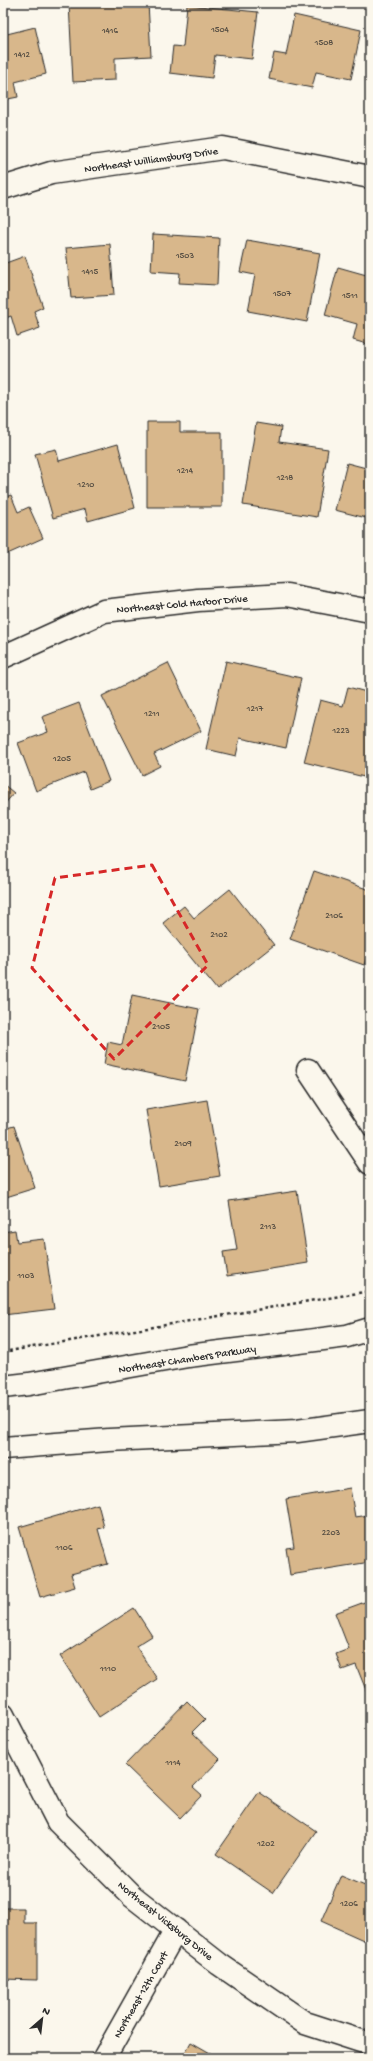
<svg xmlns="http://www.w3.org/2000/svg" width="373" height="2061" viewBox="0 0 373 2061" font-family="'Gochi Hand',sans-serif">
	<style>
		.building { fill: #d8b78b; stroke: #2b2b2b }
		.lines { fill: none; stroke-linecap: round; stroke-linejoin: round }
		.minor-casing { stroke: #2b2b2b; stroke-width: 25 }
		.path { stroke: #2b2b2b; stroke-width: 2.5; stroke-dasharray: 3 3; stroke-linecap: butt }
		.minor { stroke: #fbf7ec; stroke-width: 22 }
		.marked { fill: none; stroke: #d62828; stroke-width: 3; stroke-dasharray: 8 5; stroke-linejoin: round }
		.labels { text-anchor: middle; stroke-width: 3.5; stroke-linejoin: round; paint-order: stroke }
		.number-label { font-size: 9px; fill: #564e43 }
		.street-label { font-size: 11px; fill: #2b2b2b; stroke: #fbf7ec }
	</style>
	<rect width="100%" height="100%" fill="#fbf7ec"/>
	<filter id="ink" filterUnits="userSpaceOnUse"><feTurbulence type="fractalNoise" baseFrequency=".025" numOctaves="2"/><feDisplacementMap in="SourceGraphic" scale="8" xChannelSelector="R" yChannelSelector="G"/><feConvolveMatrix kernelMatrix="1 2 1 2 8 2 1 2 1" color-interpolation-filters="sRGB"/></filter>
	<g filter="url(#ink)">
		<path class="building" d="M69,3H103V5L148,3L151,56L115,58V80L73,82Z
			M187,5L258,12L252,59L215,55L212,78L170,73L173,46L183,47Z
			M294,15L361,30L351,79L316,72L312,88L269,79L274,53L286,55Z
			M35,27L46,74L15,82L18,97L3,100V35Z
			M153,234L219,238L217,285L179,283L180,273L151,271Z
			M247,240L320,253L307,322L248,311L255,275L240,272Z
			M110,244L114,295L71,298L66,248Z
			M25,256L43,307L34,311L40,328L17,336L11,316L3,319V264Z
			M338,267L370,276V345L353,340L357,324L325,315Z
			M147,422H180V432H222V507H147Z
			M256,423L281,427L279,442L328,449L317,517L243,505Z
			M118,444L135,508L88,521L85,509L53,518L35,454L56,449L59,461Z
			M347,463L370,469V519L335,510Z
			M11,495L18,512L29,507L43,538L3,556V498Z
			M226,661L301,678L286,748L240,738L236,756L206,749Z
			M168,663L201,731L154,754L160,766L142,775L102,696Z
			M348,687L370,693V754L364,777L304,762L320,700L343,706Z
			M79,703L109,781L90,789L84,772L36,791L18,743L48,732L42,717Z
			M3,784L14,793L3,806Z
			M314,871L370,890V948L364,965L290,939Z
			M230,889L274,945L217,990L163,923L184,906L194,918Z
			M132,995L199,1009L185,1081L104,1064L108,1042L122,1045Z
			M207,1100L220,1176L159,1186L146,1110Z
			M14,1126L35,1188L3,1198V1129Z
			M297,1191L308,1263L227,1276L223,1252L237,1250L229,1201Z
			M15,1230L17,1242L44,1239L54,1309L3,1315V1232Z
			M350,1488L355,1517L370,1515V1562L290,1575L286,1548L294,1547L286,1499Z
			M98,1504L104,1527L98,1529L108,1564L71,1574L75,1587L40,1597L19,1527Z
			M370,1600V1694L368,1695L356,1665L342,1670L336,1654L349,1649L335,1613Z
			M134,1608L152,1636L136,1646L157,1679L99,1717L60,1656Z
			M187,1701L205,1719L192,1732L220,1759L193,1787L202,1795L180,1818L125,1765Z
			M259,1792L316,1831L273,1893L216,1854Z
			M370,1873V1943L321,1921L341,1875L365,1885Z
			M3,1908H24V1923H37V1980L3,1979Z
			M191,2042L219,2058H182Z"/>
		<g class="lines">
			<g class="minor-casing">
				<path id="minor" d="M3,188L51,173L223,148L370,177
					M3,657L104,611L198,600L287,595L370,611
					M308,1070L370,1163
					M3,1387L29,1384L188,1356L347,1336L370,1329
					M3,1448L109,1440L297,1431L370,1421
					M3,1715L58,1822L132,1896L219,1964L305,2023L370,2044
					M104,2058L176,1930"/>
			</g>
			<path class="path" d="M3,1352L370,1291"/>
			<use href="#minor" class="minor"/>
		</g>
	</g>
	<path class="marked" d="M152,865L208,965L114,1059L32,968L55,878Z"/>
	<g class="labels">
		<g class="number-label">
			<text x="220" y="32">1504</text>
			<text x="110" y="33">1416</text>
			<text x="324" y="45">1508</text>
			<text x="22" y="57">1412</text>
			<text x="185" y="258">1503</text>
			<text x="90" y="274">1415</text>
			<text x="282" y="296">1507</text>
			<text x="350" y="298">1511</text>
			<text x="185" y="473">1214</text>
			<text x="285" y="480">1218</text>
			<text x="86" y="487">1210</text>
			<text x="255" y="711">1217</text>
			<text x="152" y="716">1211</text>
			<text x="341" y="733">1223</text>
			<text x="62" y="761">1205</text>
			<text x="334" y="918">2106</text>
			<text x="219" y="937">2102</text>
			<text x="161" y="1029">2105</text>
			<text x="183" y="1146">2109</text>
			<text x="268" y="1229">2113</text>
			<text x="26" y="1278">1103</text>
			<text x="331" y="1535">2203</text>
			<text x="64" y="1550">1106</text>
			<text x="108" y="1671">1110</text>
			<text x="173" y="1765">1114</text>
			<text x="266" y="1846">1202</text>
			<text x="349" y="1906">1206</text>
		</g>
		<g class="street-label">
			<text transform="translate(151 159) rotate(-8)" y="4">Northeast Williamsburg Drive</text>
			<text transform="translate(182 603) rotate(-5)" y="4">Northeast Cold Harbor Drive</text>
			<text transform="translate(187 1358) rotate(-9)" y="4">Northeast Chambers Parkway</text>
			<text transform="translate(166 1920) rotate(39)" y="4">Northeast Vicksburg Drive</text>
			<text transform="translate(140 1994) rotate(-60)" y="4">Northeast 12th Court</text>
		</g>
	</g>
	<rect width="373" height="2061" fill="none" stroke="#fbf7ec" stroke-width="16"/>
	<rect x="8" y="8" width="357" height="2045" fill="none" stroke="#2b2b2b" stroke-width="1.5" filter="url(#ink)"/>
	<g transform="translate(42 2019) rotate(28)" stroke="#fbf7ec" stroke-width="3" paint-order="stroke">
	<path d="M0-3L7 15L0 10L-7 15Z" fill="#2b2b2b"/>
	<text y="-6" font-size="11" font-weight="bold" text-anchor="middle" fill="#2b2b2b">N</text>
	</g>
</svg>
